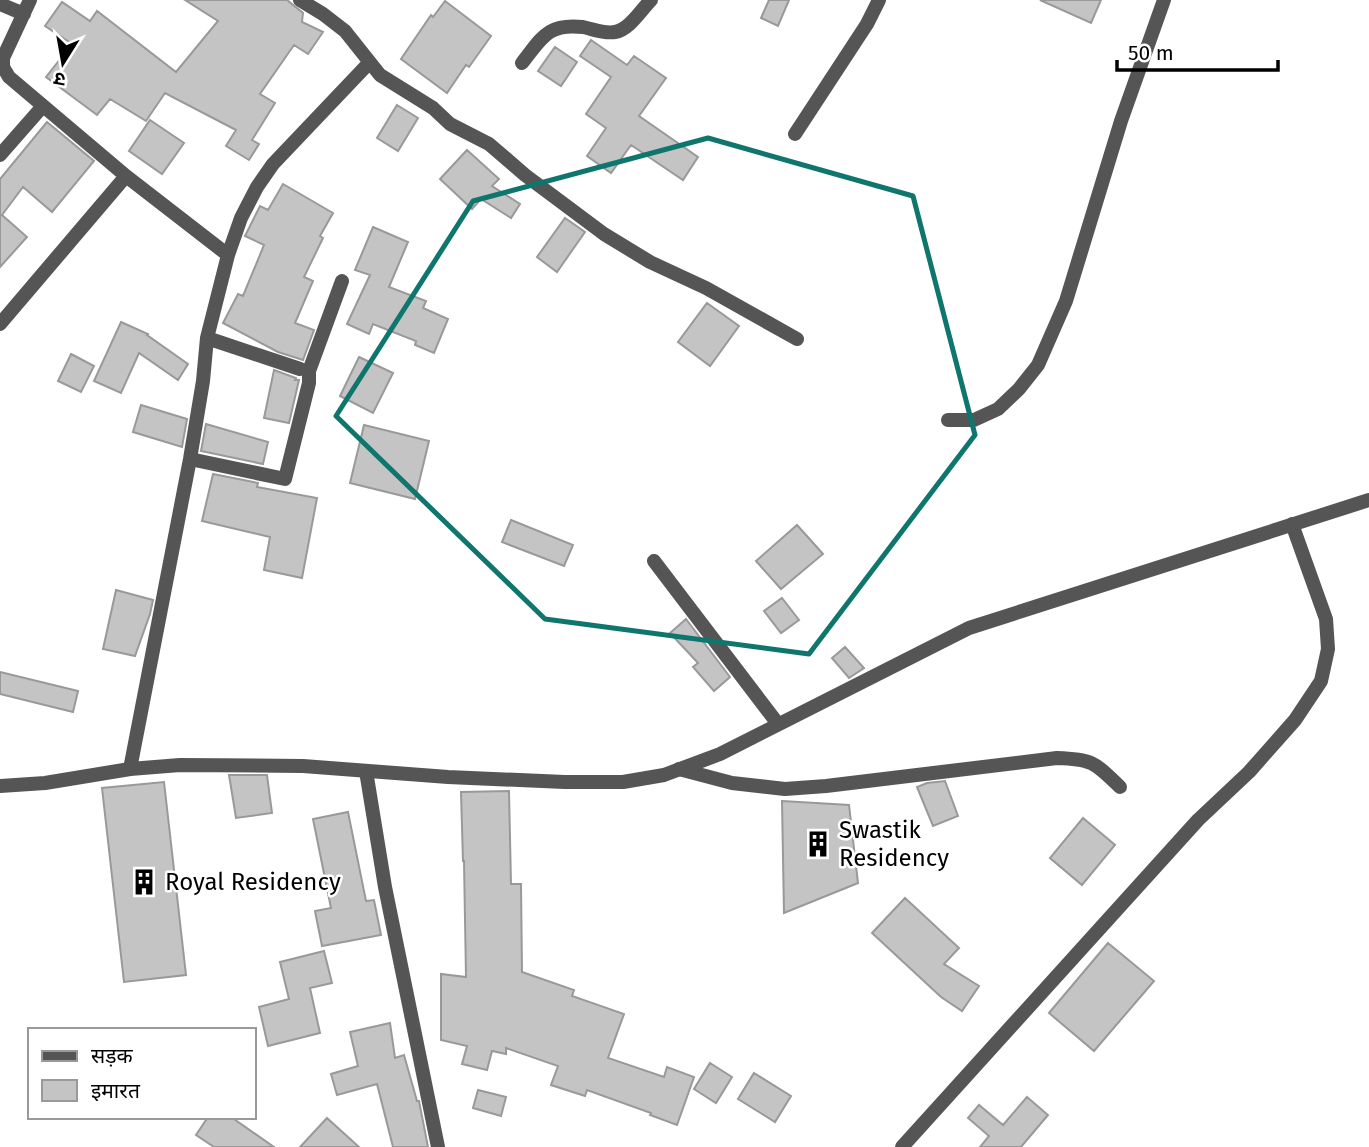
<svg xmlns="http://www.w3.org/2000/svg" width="1369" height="1147" viewBox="0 0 1369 1147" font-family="'Fira Sans','Noto Sans Devanagari',sans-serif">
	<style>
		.building { fill: #c4c4c4; stroke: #999; stroke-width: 2 }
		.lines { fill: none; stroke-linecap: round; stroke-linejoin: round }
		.minor { stroke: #555; stroke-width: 14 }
		.tertiary { stroke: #555; stroke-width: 14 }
		.marked { fill: none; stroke: #0f766e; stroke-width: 5; stroke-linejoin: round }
		.labels { text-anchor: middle; stroke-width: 5; stroke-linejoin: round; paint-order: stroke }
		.poi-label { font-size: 24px; fill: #000; stroke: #fff; text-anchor: start }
	</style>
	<rect width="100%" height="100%" fill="#fff"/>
	<path class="building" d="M185,0H287L303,13L302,22L323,32L308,54L294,45L260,94L275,103L252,140L259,144L249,160L226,146L236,130L165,93L146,121L110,99L97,115L46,77L72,44L45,26L62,2L90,21L97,11L176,72L218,21Z
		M769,0H789L778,26L761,18Z
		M1040,0H1101L1091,23Z
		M445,1L491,36L469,67L466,65L447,93L401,59L431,15L433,17Z
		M591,40L627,65L634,56L666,78L639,116L698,157L683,180L631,145L611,173L587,156L606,128L586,114L611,77L580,56Z
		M555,47L577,62L561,86L538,71Z
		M397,105L418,118L398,151L377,138Z
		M150,120L184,143L162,174L129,151Z
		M47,122L94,161L52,212L23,187L2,215L27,237L0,267V179Z
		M467,150L499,179L492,186L520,204L511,218L481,199L472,209L440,179Z
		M283,184L333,213L320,236L323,238L304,277L313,281L295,323L314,330L303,360L278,352L223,323L238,294L243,296L264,245L245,236L260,206L268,210Z
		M565,218L585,232L557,272L537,257Z
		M373,227L408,242L389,287L426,301L423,308L448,319L434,353L415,345L416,341L373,324L369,334L347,324L370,275L355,270Z
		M707,303L739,326L710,366L678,342Z
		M121,322L148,334L147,335L188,364L178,380L139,353L121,393L94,381Z
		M71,354L94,366L81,392L58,381Z
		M359,357L393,373L373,413L340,396Z
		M274,370L296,378L295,380H299L289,423L264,418Z
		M141,405L187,419L182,447L133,432Z
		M206,424L268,442L263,464L201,451Z
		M364,425L429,441L415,499L350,483Z
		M213,474L258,483L257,487L317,498L302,578L264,570L270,537L202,521Z
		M511,520L573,545L564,566L502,542Z
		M797,525L823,554L781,589L756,561Z
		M116,590L153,600L150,614L135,656L103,649Z
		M782,598L799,620L781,633L764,611Z
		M686,619L730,677L714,691L693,667L698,663L670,633Z
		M845,647L864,668L849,678L832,658Z
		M0,672L78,691L73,712L0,694Z
		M229,775H267L272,813L236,818Z
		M945,781L958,816L933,826L917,787L927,783Z
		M164,782L186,975L124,982L102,788Z
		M509,791L511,884H521L522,972L574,990L572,996L624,1014L608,1058L664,1077L667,1067L694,1077L677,1125L650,1115L651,1113L587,1090L585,1096L551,1085L558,1066L506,1048V1054L492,1051L487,1070L462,1064L467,1046L441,1040V974L466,977L464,861H463L461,792Z
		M782,801L849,805L858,883L784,913Z
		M348,812L366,901L374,900L381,935L322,946L315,911L331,908L313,819Z
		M1083,818L1115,845L1082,885L1050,858Z
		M905,898L959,948L944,964L979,986L962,1011L941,997L872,933Z
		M1108,943L1154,981L1094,1051L1049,1013Z
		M324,951L332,983L310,988L320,1033L268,1046L259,1007L289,999L280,962Z
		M390,1023L395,1058L404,1055L417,1101H419L428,1147H393L377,1084L337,1095L331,1074L358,1066L350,1032Z
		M710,1063L732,1077L716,1103L694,1089Z
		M754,1073L791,1096L775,1122L738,1099Z
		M478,1090L506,1097L501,1116L473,1108Z
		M1027,1097L1048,1115L1021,1147H980L989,1136L968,1118L979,1105L1003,1125Z
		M208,1117H231L274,1147H214L196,1135Z
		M327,1118L359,1147H300Z"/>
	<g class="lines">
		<path class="minor" d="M30,0L3,58V67L9,77L126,176L228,255L207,338L203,381L190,459L130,769
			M300,0L323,14L345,31L380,75L433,108L450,124L489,144L525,175L604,234L650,262L706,288L797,339
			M0,4L24,14
			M522,63C542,38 547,23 583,27C593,29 604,34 615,32C629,30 641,10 651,0
			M795,134L867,24L879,0
			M0,155L43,106
			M228,255L241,218L257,187L273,164L369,63
			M0,324L126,176
			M207,338L300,369
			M948,420H974L998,409L1019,389L1038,365L1066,301L1121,121L1164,0
			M190,459L285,479L309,383V371L342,281
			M654,561L778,724
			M679,769L732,783L785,789L826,786L1057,758C1093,759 1095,763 1120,787
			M366,771L385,887L438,1147
			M902,1147L1198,820L1249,772L1295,720L1321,681L1328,649L1326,619L1292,524"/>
		<path class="tertiary" d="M0,786L45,783L130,769L180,765L303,766L448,777L565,782H623L664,775L720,754L969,628L1369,500"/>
	</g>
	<path class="marked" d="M708,138L913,196L975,435L809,654L545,619L336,416L473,201Z"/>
	<defs>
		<g id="building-bare" transform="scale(2.1)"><path d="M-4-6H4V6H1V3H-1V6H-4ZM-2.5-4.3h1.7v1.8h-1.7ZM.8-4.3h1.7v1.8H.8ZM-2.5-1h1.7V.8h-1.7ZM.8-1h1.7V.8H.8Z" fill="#000" stroke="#fff" stroke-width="2.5" paint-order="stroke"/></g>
	</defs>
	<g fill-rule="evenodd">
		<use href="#building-bare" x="818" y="844"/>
		<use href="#building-bare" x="144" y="882"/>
	</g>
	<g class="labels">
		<g class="poi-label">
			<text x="839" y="838">Swastik<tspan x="839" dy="28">Residency</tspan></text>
			<text x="165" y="890">Royal Residency</text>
		</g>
	</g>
	<rect x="28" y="1028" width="228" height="91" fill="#ffffff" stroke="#999999" stroke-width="2"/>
	<rect x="42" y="1051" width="35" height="10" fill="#555555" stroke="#999999" stroke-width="2"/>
	<text x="91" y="1063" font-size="21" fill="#000000">सड़क</text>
	<rect x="42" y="1080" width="35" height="21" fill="#c4c4c4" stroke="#999999" stroke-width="2"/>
	<text x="91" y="1098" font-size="21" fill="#000000">इमारत</text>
	<g transform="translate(63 63) rotate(191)" stroke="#ffffff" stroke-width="5" paint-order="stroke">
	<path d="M0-5L12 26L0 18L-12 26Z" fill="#000000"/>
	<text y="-10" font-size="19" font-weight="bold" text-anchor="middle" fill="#000000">उ</text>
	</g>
	<path d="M1117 60v10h161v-10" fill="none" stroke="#000000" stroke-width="3.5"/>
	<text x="1128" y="60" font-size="21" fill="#000000" stroke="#ffffff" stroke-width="5" paint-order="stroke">50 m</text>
</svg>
